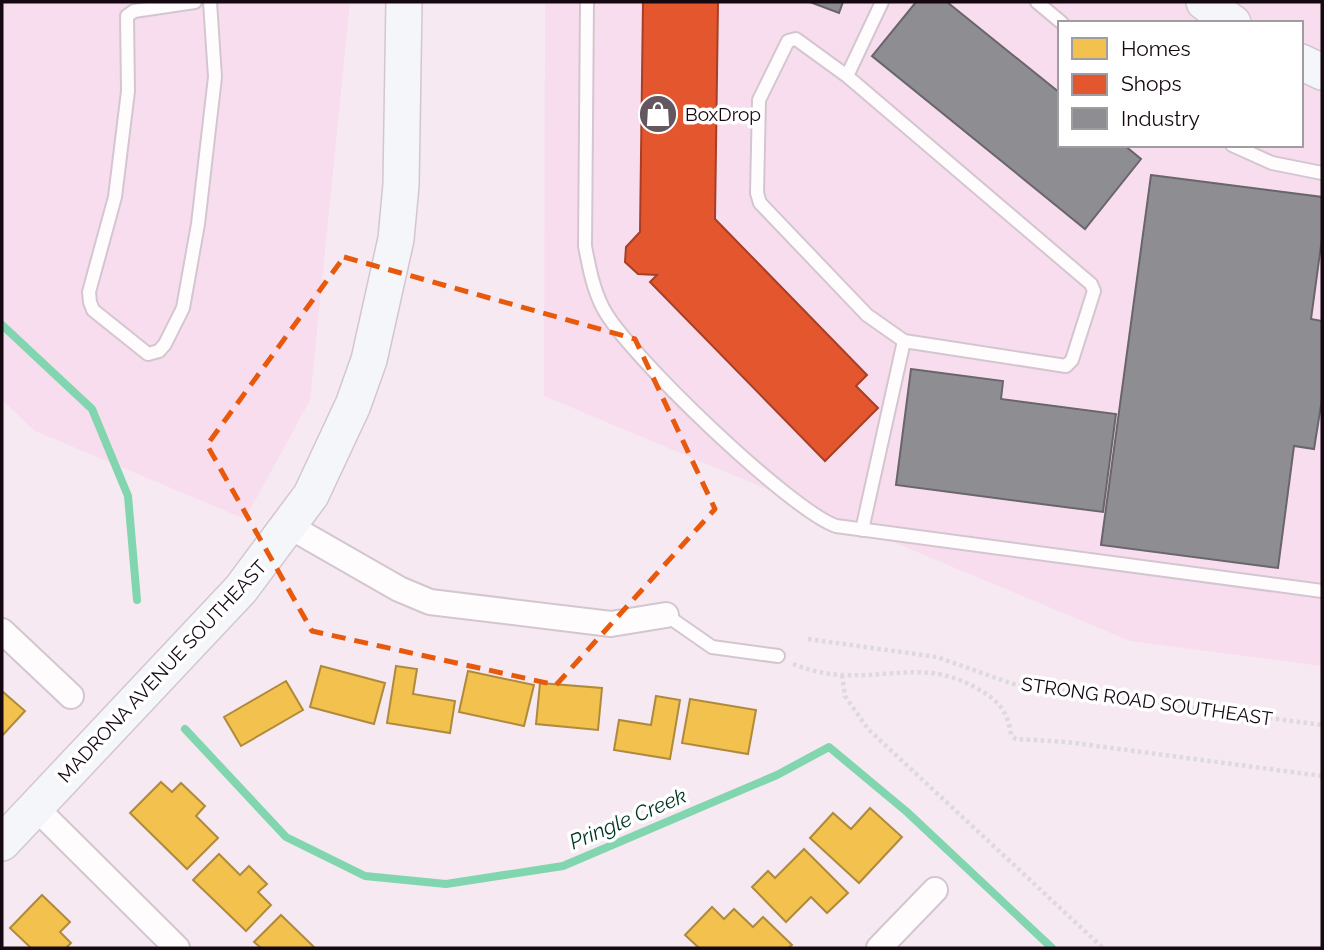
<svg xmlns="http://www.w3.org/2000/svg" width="1324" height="950" viewBox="0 0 1324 950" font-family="Raleway,sans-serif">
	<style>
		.built { fill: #f8ddee; fill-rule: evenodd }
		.homes { fill: #f2c14e; stroke: #b08a3c; stroke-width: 2 }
		.shops { fill: #e4572e; stroke: #a63f25; stroke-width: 2 }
		.industry { fill: #8d8d92; stroke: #69656b; stroke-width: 2 }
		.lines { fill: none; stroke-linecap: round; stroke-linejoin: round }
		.stream { stroke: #81d5af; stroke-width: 8 }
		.service-casing { stroke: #d4c6cf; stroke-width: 16 }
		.minor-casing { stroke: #d4c6cf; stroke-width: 28 }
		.secondary-casing { stroke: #d4c6cf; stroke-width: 38 }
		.path { stroke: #dddadc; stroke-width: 4.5; stroke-dasharray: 3.5 3.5; stroke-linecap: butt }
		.service { stroke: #fefcfd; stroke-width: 12 }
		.minor { stroke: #fefcfd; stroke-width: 24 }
		.secondary { stroke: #f4f6f9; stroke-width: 35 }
		.marked { fill: none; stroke: #e8590c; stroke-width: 5; stroke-dasharray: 14 9; stroke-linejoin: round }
		.labels { text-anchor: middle; stroke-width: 7; stroke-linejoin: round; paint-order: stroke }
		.poi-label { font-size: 19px; fill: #150811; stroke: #fff; text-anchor: start }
		.street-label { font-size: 19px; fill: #150811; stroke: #fff }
		.water-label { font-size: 21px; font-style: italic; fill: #003620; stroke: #fff }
	</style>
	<rect width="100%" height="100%" fill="#f6e9f1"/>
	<path class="built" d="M2,2H350L310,400L245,519L35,431L2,400Z
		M545,2H1322V666L1130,641L544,396ZM1060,23H1301V145H1060Z"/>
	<path class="homes" d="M321,666L385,683L374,724L310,707Z
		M396,666L417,669L413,694L455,701L450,733L387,723Z
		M468,671L534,685L524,726L459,712Z
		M286,681L303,710L241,746L224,717Z
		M540,683L602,688L598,730L536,724Z
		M2,691L25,711L2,736Z
		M656,696L680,700L670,759L614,750L619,720L651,725Z
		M690,699L756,710L748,754L682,743Z
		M161,782L172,792L181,783L205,806L196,816L218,838L187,869L130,813Z
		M870,808L902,837L859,883L810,838L833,813L851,829Z
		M804,849L848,893L827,913L811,897L786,922L752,887L768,871L775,878Z
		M219,854L240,875L249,866L267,884L258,892L271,905L246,931L193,880Z
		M42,895L70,922L60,932L71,943L66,948H31L10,928Z
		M712,907L724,919L734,909L753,927L763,917L792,945L788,948H699L685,935Z
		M281,915L315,948H261L254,942Z"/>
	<path class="shops" d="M643,2H718L715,219L867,375L856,386L878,408L825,461L650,282L657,275L638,274L625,262L626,247L640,232Z"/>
	<path class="industry" d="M810,2H843L839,13Z
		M916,2H947L1060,93V145H1124L1141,159L1085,229L872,56Z
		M1151,175L1322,197V238L1311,319L1322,321V399L1314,449L1294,446L1278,568L1101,545Z
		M911,369L1003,381L1001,399L1116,414L1103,512L896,485Z"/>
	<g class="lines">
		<path class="stream" d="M2,325L92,409L128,496L137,600
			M185,729L286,837L365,876L446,884L563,866L777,775L829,747L907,812L1052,948"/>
		<g class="service-casing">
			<path id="service" d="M195,2L134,11L127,16L128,91L115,197L89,292L90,302L93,310L148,354L159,351L165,344L183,308L198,224L215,77L210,2
				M587,2L585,246C589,267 593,289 603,308C626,353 790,510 836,526L1322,591
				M1037,2L1062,23
				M847,76L882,2
				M1232,145L1272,163L1322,173
				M862,530L904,341L867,315L760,203L757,193L759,100L788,41L796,39L847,76L1091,284L1094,291L1072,360L1066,366L904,341
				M666,615L712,647L778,656"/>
		</g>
		<g class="minor-casing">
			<path id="minor" d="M289,526L399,589L430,602L611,624L666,615
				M2,631L71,696
				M36,808L177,948
				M879,948L935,890"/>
		</g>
		<g class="secondary-casing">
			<path id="secondary" d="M1204,2L1233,23
				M1301,62L1322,72
				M2,843L241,589L311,495L353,405L369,360L396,239L401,185L404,2"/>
		</g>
		<path class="path" d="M808,639L937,657L1013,684L1322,725
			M793,664C809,670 824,674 841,675C892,678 929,660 978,689C998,700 1008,711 1011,735L1016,739L1067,742L1322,776
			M842,675L845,696L868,729L1103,948"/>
		<use href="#service" class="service"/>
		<use href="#minor" class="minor"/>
		<use href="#secondary" class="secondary"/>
	</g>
	<path class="marked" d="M344,257L635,339L715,509L556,685L312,631L207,445Z"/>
	<defs>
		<g id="shop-disc" transform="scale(2.0125)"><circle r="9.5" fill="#64575f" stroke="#fff"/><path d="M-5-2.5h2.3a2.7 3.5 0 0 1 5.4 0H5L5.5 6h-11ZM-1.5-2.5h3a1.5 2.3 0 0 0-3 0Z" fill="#fff"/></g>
	</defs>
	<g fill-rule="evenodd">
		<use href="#shop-disc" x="658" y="114"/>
	</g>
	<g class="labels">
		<g class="poi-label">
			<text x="685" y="121">BoxDrop</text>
		</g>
		<g class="street-label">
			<text transform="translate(162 671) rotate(-47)" y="7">MADRONA AVENUE SOUTHEAST</text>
			<text transform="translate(1147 701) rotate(8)" y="7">STRONG ROAD SOUTHEAST</text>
		</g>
		<g class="water-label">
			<text transform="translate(628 819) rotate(-23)" y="7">Pringle Creek</text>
		</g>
	</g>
	<rect width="1324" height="950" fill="none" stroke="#150811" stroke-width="7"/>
	<rect x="1058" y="21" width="245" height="126" fill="#ffffff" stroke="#a19ca0" stroke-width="2"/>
	<rect x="1072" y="38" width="35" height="21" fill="#f2c14e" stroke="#a19ca0" stroke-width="2"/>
	<text x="1121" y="56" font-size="21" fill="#150811">Homes</text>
	<rect x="1072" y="74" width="35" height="21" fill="#e4572e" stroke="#a19ca0" stroke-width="2"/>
	<text x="1121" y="91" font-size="21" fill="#150811">Shops</text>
	<rect x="1072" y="108" width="35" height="21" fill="#8d8d92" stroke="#a19ca0" stroke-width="2"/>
	<text x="1121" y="126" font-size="21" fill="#150811">Industry</text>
</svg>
